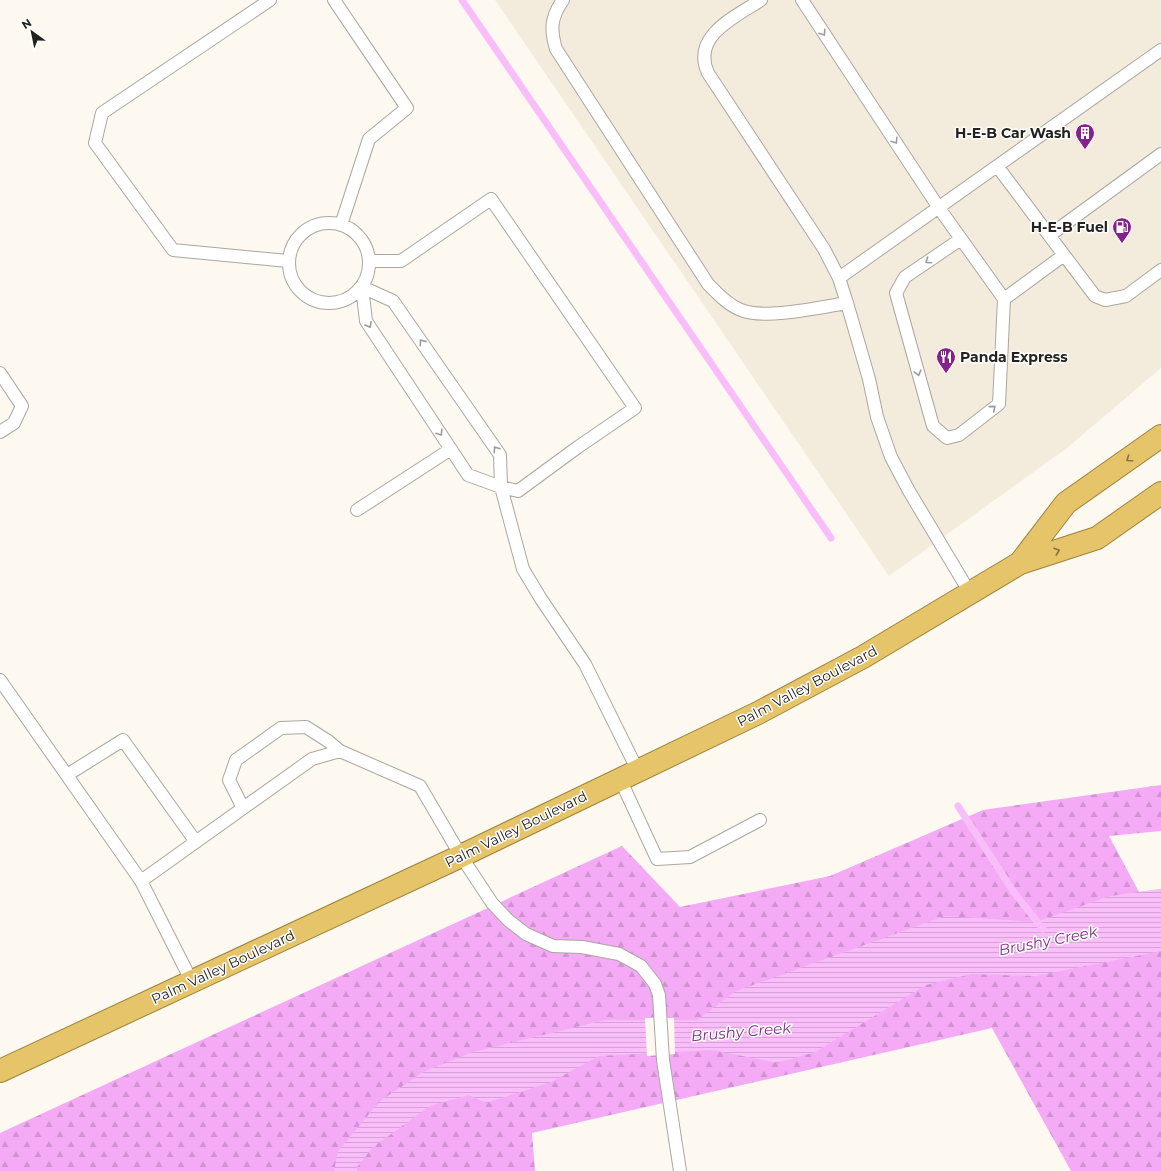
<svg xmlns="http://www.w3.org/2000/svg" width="1161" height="1171" viewBox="0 0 1161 1171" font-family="Montserrat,sans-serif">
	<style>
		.built { fill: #f3ecdd }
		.forest { fill: url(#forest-firs) }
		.water { fill: url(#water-rules) }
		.pier { fill: #fdf9f1 }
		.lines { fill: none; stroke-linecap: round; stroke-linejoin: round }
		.stream { stroke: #f9befa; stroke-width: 7 }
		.service-casing { stroke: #aaa7a0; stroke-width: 14 }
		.trunk-casing { stroke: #9d8238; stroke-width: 24 }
		.service { stroke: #fff; stroke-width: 12 }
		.trunk { stroke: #e6c46a; stroke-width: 22 }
		.oneway { stroke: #9c9c9a }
		.oneway2 { stroke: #847344 }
		.labels { text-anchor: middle; stroke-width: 3; stroke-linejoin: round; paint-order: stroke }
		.poi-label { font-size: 14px; font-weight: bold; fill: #23221f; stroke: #fff; text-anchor: end }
		.street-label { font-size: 14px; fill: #23221f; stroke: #fff }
		.water-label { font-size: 15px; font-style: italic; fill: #812d85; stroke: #fff }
	</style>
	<defs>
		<pattern id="forest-firs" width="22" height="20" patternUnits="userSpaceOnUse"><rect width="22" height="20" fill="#f4aaf5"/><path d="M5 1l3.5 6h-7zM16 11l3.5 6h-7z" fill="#d192d2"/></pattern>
		<pattern id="water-rules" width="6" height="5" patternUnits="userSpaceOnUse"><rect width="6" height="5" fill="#f9befa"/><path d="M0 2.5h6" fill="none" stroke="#d5a3d6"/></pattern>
	</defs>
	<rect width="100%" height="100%" fill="#fdf9f1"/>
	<path class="built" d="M495,0H1161V368L1067,448L889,576Z"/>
	<path class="forest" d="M1161,785V831L1109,836L1139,892L1161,889V1171H1071L992,1028L532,1133L535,1171H0V1133L622,846L680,907L830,876L983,810Z"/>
	<path class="water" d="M1161,889V951L1036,976L972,974L926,985L815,1052L778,1063L712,1050L599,1056L551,1082L486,1103L469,1095L430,1106L373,1147L357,1167V1171H334L338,1151L380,1101L425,1071L473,1052L605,1020H697L736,991L945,916L1036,922L1110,896Z"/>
	<path class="pier" d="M645,1018H674L675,1054L647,1056Z"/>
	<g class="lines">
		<path class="stream" d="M462,0L831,538
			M958,806L1013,891L1043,929"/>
		<g class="service-casing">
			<path id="service" d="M270,0L102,113L95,143L173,250L288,261
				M334,0L407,108L369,139L341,225
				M563,0C551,17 550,29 556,49L708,284C718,294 728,305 741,310C764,320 822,307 847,303
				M761,0C735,17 691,36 708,73L824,249L839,278L847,303L869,379L877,417L891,457L909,491L970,593
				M802,0L939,208L1004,299L1064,255L997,166
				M289 263a40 40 0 1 1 80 0a40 40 0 1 1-80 0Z
				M1050,235L1161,154
				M961,239L905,277L896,293L933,426L947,438L959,435L999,404L1004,299
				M1064,255L1095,296L1105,300L1126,296L1161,270
				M839,278L1161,50
				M362,287L366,321L468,475L501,487L518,491L578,447L635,408L491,199L401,261H370
				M362,287L393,301L500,455L501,487L523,569L541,599L585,664L638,771
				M0,373L22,406L14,423L0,432
				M357,510L451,449
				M0,680L141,881
				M67,775L123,740L196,842
				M620,779L657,859L690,857L760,820
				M243,808L229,780L236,760L281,728L306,727L328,741L340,751
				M192,982L141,881L312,759L340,751L420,786L461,856L492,903L508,920L526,934L553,946L582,947L619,954L641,966L655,984L659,995L663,1060L680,1171"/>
		</g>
		<g class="trunk-casing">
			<path id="trunk" d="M1020,563L1066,503L1161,436
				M0,1071L461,856L758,713L863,657L1020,563L1097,538L1161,493"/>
		</g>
		<use href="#service" class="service"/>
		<use href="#trunk" class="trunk"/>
	</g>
	<defs><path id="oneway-chevron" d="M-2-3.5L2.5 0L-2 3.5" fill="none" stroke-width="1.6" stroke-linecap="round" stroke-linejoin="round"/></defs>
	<g class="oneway">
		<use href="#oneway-chevron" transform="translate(823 33) rotate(57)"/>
		<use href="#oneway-chevron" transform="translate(895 141) rotate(57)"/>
		<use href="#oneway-chevron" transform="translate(928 261) rotate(146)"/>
		<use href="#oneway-chevron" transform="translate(369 325) rotate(61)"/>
		<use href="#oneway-chevron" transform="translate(422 342) rotate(-125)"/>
		<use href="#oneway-chevron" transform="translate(918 373) rotate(75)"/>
		<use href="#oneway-chevron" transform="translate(993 408) rotate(-40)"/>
		<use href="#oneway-chevron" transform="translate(440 433) rotate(56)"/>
		<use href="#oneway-chevron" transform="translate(496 449) rotate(-124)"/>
	</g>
	<g class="oneway2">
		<use href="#oneway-chevron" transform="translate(1129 459) rotate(145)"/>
		<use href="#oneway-chevron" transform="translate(1057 551) rotate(-19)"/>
	</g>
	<defs>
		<g id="building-pin" transform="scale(1)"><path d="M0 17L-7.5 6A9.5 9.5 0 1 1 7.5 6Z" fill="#85218a" stroke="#fff"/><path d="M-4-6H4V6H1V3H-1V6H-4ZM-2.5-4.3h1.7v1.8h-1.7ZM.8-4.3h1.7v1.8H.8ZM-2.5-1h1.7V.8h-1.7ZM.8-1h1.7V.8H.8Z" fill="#fff"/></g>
		<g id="fuel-pin" transform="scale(1)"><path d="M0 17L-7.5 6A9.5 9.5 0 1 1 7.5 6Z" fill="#85218a" stroke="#fff"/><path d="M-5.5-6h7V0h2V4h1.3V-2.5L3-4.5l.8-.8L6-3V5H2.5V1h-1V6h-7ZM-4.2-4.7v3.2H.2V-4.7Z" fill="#fff"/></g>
		<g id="restaurant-pin" transform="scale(1)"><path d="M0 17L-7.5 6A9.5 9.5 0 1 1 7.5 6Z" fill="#85218a" stroke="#fff"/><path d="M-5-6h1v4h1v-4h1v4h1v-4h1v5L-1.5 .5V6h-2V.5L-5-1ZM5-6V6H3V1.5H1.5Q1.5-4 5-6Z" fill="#fff"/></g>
	</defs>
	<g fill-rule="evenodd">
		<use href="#building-pin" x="1085" y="133"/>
		<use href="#fuel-pin" x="1122" y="227"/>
		<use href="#restaurant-pin" x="946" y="357"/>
	</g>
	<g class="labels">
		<g class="poi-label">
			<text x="1071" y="138">H-E-B Car Wash</text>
			<text x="1108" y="232">H-E-B Fuel</text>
			<text x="960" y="362" text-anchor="start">Panda Express</text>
		</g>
		<g class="street-label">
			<text transform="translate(807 686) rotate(-28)" y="5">Palm Valley Boulevard</text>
			<text transform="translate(516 829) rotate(-26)" y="5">Palm Valley Boulevard</text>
			<text transform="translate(223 967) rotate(-25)" y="5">Palm Valley Boulevard</text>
		</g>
		<g class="water-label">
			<text transform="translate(1048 941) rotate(-11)" y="5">Brushy Creek</text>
			<text transform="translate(741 1032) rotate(-5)" y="5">Brushy Creek</text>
		</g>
	</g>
	<g transform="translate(32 32) rotate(327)" stroke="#ffffff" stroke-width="3" paint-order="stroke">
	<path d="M0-3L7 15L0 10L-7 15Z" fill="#23221f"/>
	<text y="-6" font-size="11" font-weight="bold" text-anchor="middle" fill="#23221f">N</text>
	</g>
</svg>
